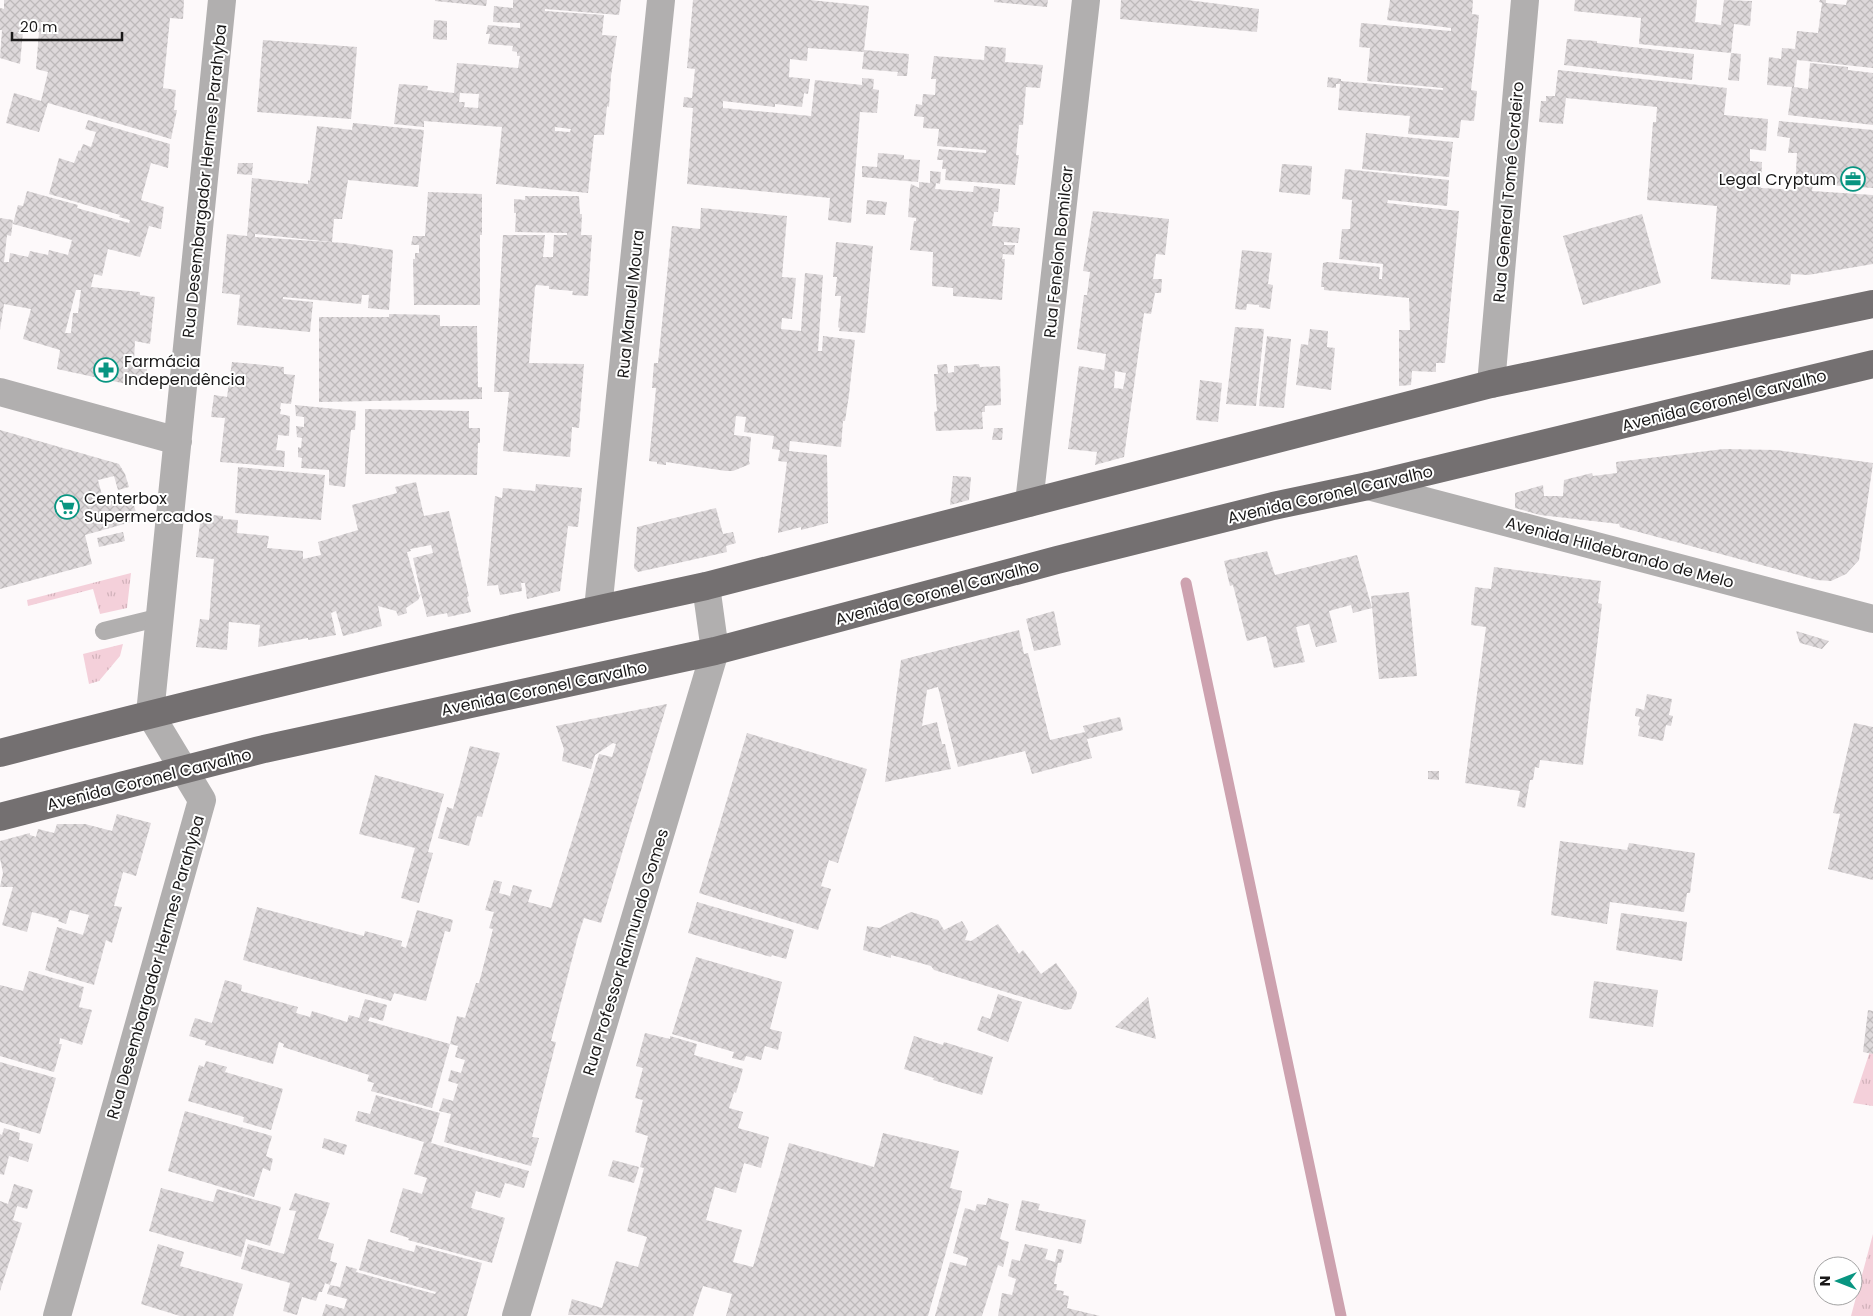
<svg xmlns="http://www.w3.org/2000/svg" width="1873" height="1316" viewBox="0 0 1873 1316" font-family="Poppins,sans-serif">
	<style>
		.grass { fill: url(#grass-tufts) }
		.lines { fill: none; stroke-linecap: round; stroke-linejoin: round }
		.stream { stroke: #cda2af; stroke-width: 11 }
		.building { fill: url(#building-cross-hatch); fill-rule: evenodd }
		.service { stroke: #b1afaf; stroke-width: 18 }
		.minor { stroke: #b1afaf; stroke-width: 28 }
		.tertiary { stroke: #b1afaf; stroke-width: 28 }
		.primary { stroke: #747071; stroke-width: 28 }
		.labels { text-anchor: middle; stroke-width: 4; stroke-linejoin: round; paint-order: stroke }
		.poi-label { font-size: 16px; fill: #1a1919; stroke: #fff; text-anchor: start }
		.street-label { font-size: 16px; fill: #1a1919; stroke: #fff }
	</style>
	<defs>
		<pattern id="grass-tufts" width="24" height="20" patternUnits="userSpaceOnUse" patternTransform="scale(1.25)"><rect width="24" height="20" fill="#f4d0da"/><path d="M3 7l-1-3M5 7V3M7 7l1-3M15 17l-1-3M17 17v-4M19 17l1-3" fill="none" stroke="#d1b2ba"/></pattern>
		<pattern id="building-cross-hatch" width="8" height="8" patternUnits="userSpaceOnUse" patternTransform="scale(1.25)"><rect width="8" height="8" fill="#ddd8da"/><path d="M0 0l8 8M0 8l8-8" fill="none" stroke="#bdb9ba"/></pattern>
	</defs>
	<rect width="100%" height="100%" fill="#fdf9fa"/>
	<path class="grass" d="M131,573L127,608L100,614L93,589L28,606L27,600Z
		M123,644L120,656L99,681L89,684L83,654Z
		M1873,1042V1106L1853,1103Z
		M1873,1234V1316H1851Z"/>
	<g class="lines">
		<path class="stream" d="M1186,583L1341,1316"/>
	</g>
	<path class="building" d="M4,0H184L183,19L170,18L163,88L176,90L174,110H177L171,139L48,103L39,132L6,123L14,93L41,101L48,72L36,69L39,32L23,31L20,64L0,58L2,30H0V8L4,9Z
		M435,0H487L486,6L435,1Z
		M513,0H621L619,15L545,9V11L604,15L602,35L617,36L611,76L609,107L607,106L604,135H594L588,193L496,184L502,127L424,121V127L394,124L399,84L428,86L427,90L454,93L457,63L518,68L520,56H517V52L512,51L513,46L488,44L490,34H486L488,25L520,28V23L493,22L494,6L513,8ZM460,93L479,94L478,108L464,107L465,102H459ZM555,127L571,129L570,132L555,131Z
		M693,0H810L869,6L864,50L909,54L907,76H897L898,72L862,69L864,52L808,48L807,61L790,59L789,77L810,79L808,94L804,93L802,107L775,104V107L723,101V108L811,116L815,80L862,85V78L874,79L873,89L879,90L877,113L860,112L851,223L828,220L830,198L687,184L693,108L683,107L684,97L692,98L695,69L687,68Z
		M994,0H1048L1047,7L994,2Z
		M1121,0H1187L1259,9L1257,32L1120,19Z
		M1390,0H1473L1472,14L1479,15L1471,90L1477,91L1474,121L1461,120L1459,138L1408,134L1410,116L1338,110L1340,84H1336V88L1327,87L1328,77L1341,79V81L1443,90V88L1367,81L1370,48L1359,47L1361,23L1451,31V28L1387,20Z
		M1575,0H1697L1695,22L1721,25L1724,0L1752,1L1750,26L1734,24L1731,53L1741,54L1739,81L1728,80L1731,53L1639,44L1641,18L1574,11Z
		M1820,0H1826V3L1846,5L1847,0H1873V68L1797,60L1794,87L1808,89L1810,63L1848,67V70L1873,73V125L1788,115L1792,87L1767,85L1769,57L1781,59L1782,48L1795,49L1797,31L1818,33L1822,3L1819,2Z
		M434,20L447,21V40L433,39Z
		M1567,39L1597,41V43L1694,54L1692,80L1564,65Z
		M263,40L357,47L351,119L257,112Z
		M985,46L1006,48L1005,62L1043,65L1040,88L1026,87L1023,125H1019L1016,155H1019L1015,185L945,180L946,169H942L943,160H937L939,149L986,153V150L937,146L939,129L923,128L924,117L914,116L916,104L922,105L923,94L935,95L936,79H931L934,56L984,60Z
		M1558,70L1727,88L1724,115L1768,119L1766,151L1750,149V161L1762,162L1761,188L1795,190L1797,153H1788L1790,138L1777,136L1779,121L1873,130V188L1813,184L1812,191L1873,195V264L1808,275L1791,274L1790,285L1711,279L1717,206L1647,200L1653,122H1656L1657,107L1566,98L1563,124L1539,122L1541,101H1546V96H1555Z
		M88,120L170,144L168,168L151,163L141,200L164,207L161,229L149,226L140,257L108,249L102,276L94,274L91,287L140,292V295L155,297L150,344L135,341L134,361L148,362L146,377L131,385L57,369L60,350L23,339L31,309L4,304L0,330V218L13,220L11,236L7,235L4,262H9L10,253L28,257L30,251L48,255L49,250L68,255L72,240L13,224L18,205L23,206L27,191L78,205L77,208L129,223L130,220L119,217L120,215L49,194L59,158L74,163L79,150L80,152L83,144L91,147L96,132L85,129ZM76,290H81L78,313H73L71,333H65Z
		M353,123L424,130L418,187L348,180L342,219H334L332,242L255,234V237L344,243L393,250L389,310L368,308L369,295H362L361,304L283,297V299L313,302L310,332L237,325L240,295L222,293L227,234L247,236L252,178L308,184V180L310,181L317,126L352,130Z
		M1366,133L1453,142L1449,177L1362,169Z
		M878,153L904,155V159L920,160L918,182L862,177V166L877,167Z
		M238,163H253L252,175L237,174Z
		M1282,164L1312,166L1310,195L1279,192Z
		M1345,169L1449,180L1447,206L1388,200L1387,203L1459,211L1445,363H1436V372L1412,371L1411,385L1399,386V330H1410L1409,298L1324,290V287H1321L1323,263L1327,262L1380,267L1379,279H1382L1383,264L1339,259L1342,229H1350L1352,200L1342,199Z
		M930,171L941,172L940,184L936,183L935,189L973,192L974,186L1000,189L998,212H994L992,226L1020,228L1018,243L1004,242V245H1015L1014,255L1003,254L1002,259H1005L1002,300L953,296V288L932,286L933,252L910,250L914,221H916V218L908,217L910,189L911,184L919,188V182L930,183Z
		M428,192L482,194V235H480V305H414L413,259H415V253H419V245H411L413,236H425Z
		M525,196H579L580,214H582L581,235H592L588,296L572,295L573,291L549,289V286L536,285L535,288L529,363L584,364L579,428L572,427L570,457L503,451L509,392H494L503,235H545L543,257H553L554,235H567V233L515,232L516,213H514V199L525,200Z
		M867,200L887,202L885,215L866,214Z
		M701,208L787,216L782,277L796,278L792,319L782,318L781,329L801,331L805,273L823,275L818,351H822L823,336L855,340L849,395L845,421H843L841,447L790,441L789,451L827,455L828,523L801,530V527L778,533L787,462L778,461L780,450L772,449L774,436L744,432L746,417L736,416L734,435L751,437L749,461L750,464L733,471H726L666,462V465L657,464V462L649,461L656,388H652L654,363H658L672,226L700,229Z
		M1093,211L1169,219L1165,255L1156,254L1153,279H1162L1161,293H1155L1151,314L1144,313L1124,457L1095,465L1097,452L1068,449L1079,366L1104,370L1106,354L1077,349L1084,295H1087L1090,272L1083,271ZM1115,371L1126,373L1123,389L1114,388Z
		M1642,214L1661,283L1583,305L1563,236Z
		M836,242L873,246L865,333L839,331L840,328L838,327L841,296H835L837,277H833Z
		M1242,250L1272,253L1268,284L1273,285L1270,309L1259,307V305L1247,304L1246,310L1235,309Z
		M389,314L440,315V326H477L478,387H482V399L319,402V317H389Z
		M1235,327L1264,329L1256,406L1226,404Z
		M1310,329L1328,331L1327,347L1335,348L1331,390L1296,385L1301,344L1308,345Z
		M1267,336L1291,339L1284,408L1259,406Z
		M232,362L284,367V374L295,375L291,404L281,403L280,409H281L280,414L290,416L289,436L278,435V438L276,450L285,451L284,467L220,462L225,418L211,417L214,395L227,397Z
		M947,364L948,373L954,372V366L979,364L980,367L1000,366L1001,405L985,406V412H982L983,429L936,431L934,412L937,411L934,374H938L937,365Z
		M1200,380L1222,383L1218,422L1196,420Z
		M295,405L356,411L355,430H351L345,487L329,485V470L301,468L302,458L298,457V447L301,448L302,438L297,437L296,426L304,427V417L296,416Z
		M365,409L469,411V428H480V443H478L477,475L365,474Z
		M994,428H1003L1002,440H992Z
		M0,430L119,464L125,474L129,487L118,490L114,476L98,480L104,503L131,496L136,512L135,521L85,535L92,564L0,589Z
		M1724,449L1776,450L1873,463L1859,560L1846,574L1831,581L1817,580L1620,527L1619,524L1540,515L1515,508V493L1543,485L1544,496H1563L1564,480L1592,473L1593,476L1617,473L1616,462Z
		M238,467L325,475L321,520L235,513Z
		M953,476L971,477L969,500L950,505Z
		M416,482L424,516L449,511L469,596L467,597L471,612L448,617L447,613L427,617L421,594L418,600L406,608L407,613L398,616L396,611L378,606L382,626L343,636L336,611L331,613L336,635L308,640V638L258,647L260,625L229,622L227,650L196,647L200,619L209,620L214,559L196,557L201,514L223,516V519L238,520L237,533L269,536L267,548L303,551V559L321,555L318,542L358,530L352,505L397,493L395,487ZM431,545L433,553L413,558L421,594L419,595L407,552L411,551L410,549Z
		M536,484L582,488L578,527L568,526L560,591L527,599L525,583H521L522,591L500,595L498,585L487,586L495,496L502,498L503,488L535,491Z
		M716,508L723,534L733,532L736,543L726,546L727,552L638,572L634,568L637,527Z
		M123,532L125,541L99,547L97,538Z
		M1267,551L1275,575L1357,555L1372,608L1353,613L1351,605L1329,611L1337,642L1316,647L1309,624L1296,627L1305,662L1274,668L1266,636L1247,641L1233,585L1230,586L1224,561Z
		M1494,567L1601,581L1598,603L1602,604L1583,765L1540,760L1539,768L1535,767L1533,780H1530L1525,808L1517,806L1520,791L1465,783L1486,627L1471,625L1475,587L1491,589Z
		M1409,592L1417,676L1379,679L1371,596Z
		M1054,611L1061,645L1034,651L1026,619Z
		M1019,630L1024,654L1028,653L1050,740L1085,732L1083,726L1120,717L1123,730L1087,739L1092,758L1032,774L1025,751L958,767L938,687L927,690L922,726L937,722L942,744H945L951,769L885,782L901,660Z
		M1796,631L1829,641L1822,649L1800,643Z
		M1647,694L1672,699L1669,715L1673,716L1671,726L1666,725L1663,741L1638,736L1640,726L1638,725L1640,717L1635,716L1636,708L1644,710Z
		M667,704L601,923L584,918L578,936L551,1041L556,1042L532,1137L539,1138L531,1166L444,1142L451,1114L439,1111L443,1098L453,1101L458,1084L448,1081L451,1070L461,1073L465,1060L455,1057L458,1046L450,1044L457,1016L465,1018L476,983H479L493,929L489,928L494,912L485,910L494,880L502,882L499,893L510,896L513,885L532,890L528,902L551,908L599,754L612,757L616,744L613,743L595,755L591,769L562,761L564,749L556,726Z
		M1854,723L1873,727V880L1828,869L1840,814L1833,813Z
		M747,733L867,769L838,863L829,860L821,886L831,889L818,930L699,893Z
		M470,746L500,753L482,817L477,816L469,846L438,838L447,807L453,809Z
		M1428,771H1439V780L1428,779Z
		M375,775L444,794L428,852L433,853L419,903L401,898L415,848L359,834Z
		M117,814L151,823L136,876L123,872L114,906L122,907L112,943L106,940L94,985L45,970L57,927L83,935L89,915L70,910L66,924L58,921L59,919L32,912L27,932L2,925L13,887H0L3,873L0,858V841L30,833V835L36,837L38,829L54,833L57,824H85L112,831Z
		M1560,841L1627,850L1629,843L1695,853L1690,893H1687L1684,912L1610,902L1607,924L1551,915Z
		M697,902L794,930L786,959L772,955L771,957L688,933Z
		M257,907L364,936L365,931L402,941L401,946L406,948L417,910L453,920L450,932L445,931L426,1001L394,993L391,1001L243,960Z
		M911,912L938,920L944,930L962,921L968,931L965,940L971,941L998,924L1019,954L1023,950L1041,974L1056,963L1077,992L1076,998L1071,1009L1065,1010L934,970L931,966L891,955V958L863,950L867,926L879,928Z
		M1621,913L1687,922L1682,961L1616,950Z
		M696,957L782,982L770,1029L782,1032L778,1050L765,1046L761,1060L746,1056L744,1061L732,1058L734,1052L672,1034Z
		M29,971L84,987L79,1007L92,1010L82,1045L60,1038L59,1044H62L54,1072L0,1056V985L23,991Z
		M225,980L242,985L241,991L298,1007L296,1013L310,1017L312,1011L347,1022L349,1015L359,1018L365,999L387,1005L383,1021L370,1017L368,1021L450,1044L432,1108L371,1091L374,1083L367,1081L369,1075L283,1047L284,1044L279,1042L273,1064L205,1045L206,1041L189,1036L195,1018L212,1023Z
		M1594,981L1658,990L1653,1027L1589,1018Z
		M998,994L1022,1002L1008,1042L977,1030L982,1016L990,1019Z
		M1148,997L1156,1039L1115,1027Z
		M1868,1010L1873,1011V1054L1863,1052Z
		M645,1033L670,1039V1036L697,1044L694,1055L743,1069L736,1093L734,1092L729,1108L743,1112L738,1128L769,1137L761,1168L744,1163L736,1193L715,1187L706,1220L742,1230L733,1262L753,1267L789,1143L874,1167L883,1133L959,1151L950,1188L962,1191L960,1202L928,1316H726L732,1294L703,1286L693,1316L568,1315L572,1299L602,1308L616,1261L638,1267L647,1237L627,1231L644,1168L640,1167L648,1136L635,1132L643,1100L635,1098L643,1068L636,1066Z
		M914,1036L943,1045L944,1042L993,1057L982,1095L933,1080L934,1078L904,1069Z
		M206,1061L227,1067L225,1072L283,1089L271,1130L243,1122L244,1117L188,1101L199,1065L204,1067Z
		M0,1062L56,1078L40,1134L0,1122Z
		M376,1095L440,1113L431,1143L529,1171L524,1188L505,1183L500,1198L476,1191L471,1208L505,1218L492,1263L408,1240L409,1238L390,1232L403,1188L422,1194L427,1178L414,1174L424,1142L355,1121L358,1111L370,1114Z
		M185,1111L272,1136L266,1156L273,1159L270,1171L263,1168L254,1197L168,1171Z
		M4,1128L20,1133L19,1140L33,1144L28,1162L9,1156L4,1175L0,1174V1134L2,1135Z
		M324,1138L347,1145L344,1155L322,1148Z
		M613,1160L639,1167L634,1183L608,1176Z
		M14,1184L33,1190L27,1209L17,1206L13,1220L22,1223L0,1291V1201L8,1204Z
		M161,1188L213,1202L217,1189L281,1207L270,1246L246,1239L241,1257L149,1231Z
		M295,1193L330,1203L318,1239L334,1244L330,1261L337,1263L330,1285L325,1283L322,1292H319L316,1301L302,1297L297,1315L283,1311L290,1283L241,1269L248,1244L284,1254L296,1211L289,1210Z
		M988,1198L1009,1204L1000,1239L1009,1242L1003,1267L998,1265L982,1316H935L950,1262L966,1266L968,1258L953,1253L965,1208L975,1211L977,1204L986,1205Z
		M1022,1200L1040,1204L1038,1210L1086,1220L1081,1244L1015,1230Z
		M368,1239L414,1252L416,1245L482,1263L467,1316H322L326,1304L344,1309L347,1299L327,1294L330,1285L340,1287L346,1266L357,1269L356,1272L435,1294L436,1292L359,1270Z
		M158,1244L184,1252L180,1266L243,1284L233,1316H180L141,1304Z
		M1025,1244L1048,1249L1045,1259L1055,1262L1058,1249L1064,1250L1061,1263H1058L1054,1284H1057L1056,1290L1064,1291L1063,1295L1069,1296L1067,1308L1100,1316H998L1002,1293L1012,1295L1016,1279L1008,1276L1012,1259L1020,1261Z"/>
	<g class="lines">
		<path class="service" d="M104,631L161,617"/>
		<path class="minor" d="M1491,384L1525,0
			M0,392L178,441
			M1368,486L1873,619
			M1029,503L1086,0
			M57,1316L202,800L150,714L222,0
			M516,1316L715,651L706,586"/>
		<path class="tertiary" d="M598,609L661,0"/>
		<path class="primary" d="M0,753C234,692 469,637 706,586L1491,384L1873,304
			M0,817L264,749L715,651L1057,560L1273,506L1368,486L1873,364"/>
	</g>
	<defs>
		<g id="office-ring" transform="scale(1.25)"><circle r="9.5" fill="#fff" stroke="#089581" stroke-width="1.5"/><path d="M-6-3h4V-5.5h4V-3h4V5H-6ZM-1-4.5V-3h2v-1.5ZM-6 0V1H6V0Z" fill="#089581"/></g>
		<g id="pharmacy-ring" transform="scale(1.25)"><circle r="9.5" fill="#fff" stroke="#089581" stroke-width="1.5"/><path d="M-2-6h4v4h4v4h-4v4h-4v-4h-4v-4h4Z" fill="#089581"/></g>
		<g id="supermarket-ring" transform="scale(1.25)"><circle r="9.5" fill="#fff" stroke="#089581" stroke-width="1.5"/><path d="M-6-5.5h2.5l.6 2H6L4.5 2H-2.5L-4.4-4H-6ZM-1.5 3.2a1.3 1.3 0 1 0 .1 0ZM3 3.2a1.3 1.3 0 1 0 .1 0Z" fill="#089581"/></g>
	</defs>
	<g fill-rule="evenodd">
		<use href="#office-ring" x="1853" y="179"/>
		<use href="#pharmacy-ring" x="106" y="370"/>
		<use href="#supermarket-ring" x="67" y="507"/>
	</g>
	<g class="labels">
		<g class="poi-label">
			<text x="1836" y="185" text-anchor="end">Legal Cryptum</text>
			<text x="124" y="367">Farmácia<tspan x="124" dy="18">Independência</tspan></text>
			<text x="84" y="504">Centerbox<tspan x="84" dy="18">Supermercados</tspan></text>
		</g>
		<g class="street-label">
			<text transform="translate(204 181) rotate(-84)" y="6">Rua Desembargador Hermes Parahyba</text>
			<text transform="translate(1508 192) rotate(-85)" y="6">Rua General Tomé Cordeiro</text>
			<text transform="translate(1058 252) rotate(-84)" y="6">Rua Fenelon Bomilcar</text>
			<text transform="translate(630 304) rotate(-84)" y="6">Rua Manuel Moura</text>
			<text transform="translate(1724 400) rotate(-14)" y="6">Avenida Coronel Carvalho</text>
			<text transform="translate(1330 494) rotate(-13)" y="6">Avenida Coronel Carvalho</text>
			<text transform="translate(1620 552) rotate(15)" y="6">Avenida Hildebrando de Melo</text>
			<text transform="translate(937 592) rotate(-15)" y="6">Avenida Coronel Carvalho</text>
			<text transform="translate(544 688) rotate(-12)" y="6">Avenida Coronel Carvalho</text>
			<text transform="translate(149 779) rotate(-14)" y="6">Avenida Coronel Carvalho</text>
			<text transform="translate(625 952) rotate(-73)" y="6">Rua Professor Raimundo Gomes</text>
			<text transform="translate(155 967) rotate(-74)" y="6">Rua Desembargador Hermes Parahyba</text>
		</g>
	</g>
	<g transform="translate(1838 1281) rotate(270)"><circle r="24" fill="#ffffff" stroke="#a3a3a3"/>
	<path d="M0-4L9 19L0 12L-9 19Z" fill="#089581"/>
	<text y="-8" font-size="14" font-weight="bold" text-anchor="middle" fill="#1a1919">N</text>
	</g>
	<path d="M12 32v8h110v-8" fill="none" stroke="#1a1919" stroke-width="2.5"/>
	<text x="20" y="32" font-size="15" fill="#1a1919" stroke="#ffffff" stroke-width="4" paint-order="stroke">20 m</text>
</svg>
